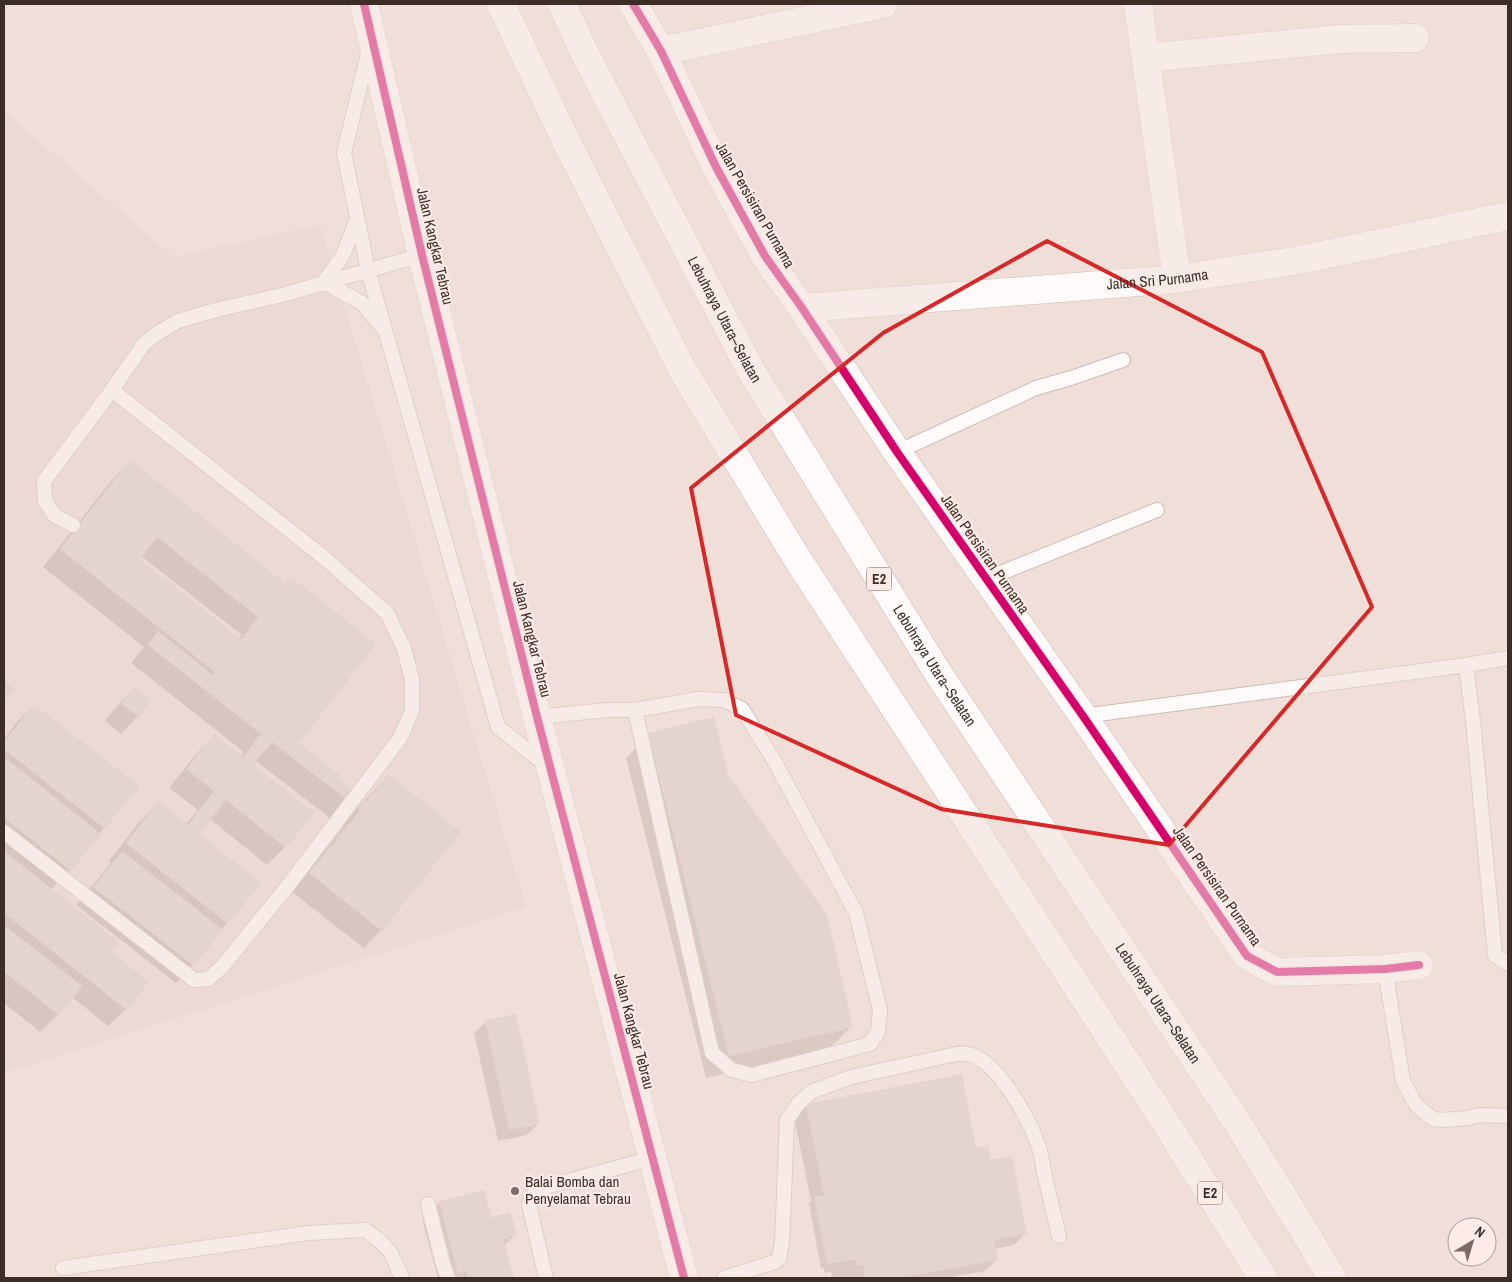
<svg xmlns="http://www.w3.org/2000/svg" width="1512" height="1282" viewBox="0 0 1512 1282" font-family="'Archivo Narrow',sans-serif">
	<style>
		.education { fill: #e7d1ce }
		.shadow { fill: #0003; fill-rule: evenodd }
		.building { fill: #d6c7c1; fill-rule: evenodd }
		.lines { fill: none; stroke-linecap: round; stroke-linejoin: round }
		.lane-casing { stroke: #cbbcb6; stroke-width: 16 }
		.street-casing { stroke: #cbbcb6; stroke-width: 29 }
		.secondary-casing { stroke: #cbbcb6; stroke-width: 29 }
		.highway-casing { stroke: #cbbcb6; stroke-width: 29 }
		.lane { stroke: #fdfaf9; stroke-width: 14 }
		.street { stroke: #fdfaf9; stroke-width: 28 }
		.secondary { stroke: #fdfaf9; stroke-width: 28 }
		.highway { stroke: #fdfaf9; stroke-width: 28 }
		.cycleway-casing { stroke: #fdece6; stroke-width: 11 }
		.cycleway { stroke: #d6006c; stroke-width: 8 }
		.marked { fill: none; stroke: #d62828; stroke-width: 4; stroke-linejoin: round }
		.poi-dot { fill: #7c6b65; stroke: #fdece6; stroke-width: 2 }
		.labels { text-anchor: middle; stroke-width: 4; stroke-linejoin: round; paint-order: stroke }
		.shield { fill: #fdece6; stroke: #776660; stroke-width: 1 }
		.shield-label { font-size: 14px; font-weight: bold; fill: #3d2d27 }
		.street-label { font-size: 15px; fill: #3d2d27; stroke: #fdece6 }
		.poi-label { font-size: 15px; fill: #3d2d27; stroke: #fdece6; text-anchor: start }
	</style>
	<rect width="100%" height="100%" fill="#f0dfd8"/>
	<path class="education" d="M4,111L174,257L320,225L526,907L4,1073Z"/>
	<path class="shadow" d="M130,462L284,584L297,743L338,779L365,800L388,776L381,930L364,948L292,892L343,828L256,761L252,766L285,847L267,865L210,819L198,835L227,923L193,965L176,983L76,905L111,863L109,861L140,821L158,803L186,824L198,810L169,788L196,754L214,736L240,757L244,752L131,663L144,647L43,567L112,480ZM141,556L242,635L239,638L138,559Z
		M134,688L138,716L121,734L105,721L117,706Z
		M34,705L104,828L70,870L50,890L109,952L126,1009L108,1026L72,997L58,1014L40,1032L4,1003V739L16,723Z
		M649,734L727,774L852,1026L828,1050L706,1078L626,758Z
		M486,1022L538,1124L527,1135L498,1141L474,1033Z
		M806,1105L975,1149L990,1161L1026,1233L1014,1245L995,1249L997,1259L985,1271L946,1278H832L831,1272L825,1273L824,1268L821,1269L809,1203L811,1201L794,1117Z
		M440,1202L490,1219L515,1235L504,1246L512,1278H438L422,1220Z"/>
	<path class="building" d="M130,460L285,583L290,576L376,644L299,743L341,776L339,779L367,801L388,774L461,832L382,931L309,873L360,810L272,742L253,765L314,813L286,848L226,800L199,834L261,883L228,924L126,843L158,801L188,825L214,791L186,769L214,734L243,757L261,734L148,645L158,631L213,675L215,672L60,549ZM157,537L258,617L241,639L140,559Z
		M4,681L14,689L4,702Z
		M134,686L152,700L139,717L121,703Z
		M34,704L139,786L105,829L4,749V742Z
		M714,717L728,774L827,915L853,1027L729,1056L648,733Z
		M4,757L101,834L71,871L4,818Z
		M4,851L119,942L111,952L149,982L127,1010L4,913Z
		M122,851L223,930L194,966L93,887Z
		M4,925L82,986L59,1015L4,972Z
		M516,1014L540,1124L509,1130L485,1020Z
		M962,1074L976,1148L988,1146L991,1160L1012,1156L1027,1234L994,1240L998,1260L897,1278H865L863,1265H857L856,1259L827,1264L814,1197L824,1195L806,1104Z
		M484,1190L491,1217L510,1212L517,1235L503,1239L514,1278H468L466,1271L458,1274L439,1201Z"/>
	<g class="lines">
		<g class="lane-casing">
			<path id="lane" d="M369,49L344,153L368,270L498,727L547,766
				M324,282L362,303L383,328
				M324,282L343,255L357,219
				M897,452L1036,388L1071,378L1123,360
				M73,525L55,516L45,501L44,481L112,390L143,345L156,334L178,321L216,310L286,294L422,255
				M986,579L1157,510
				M1466,665L1473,721L1495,955L1506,963L1508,964
				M1083,716L1466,665L1508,658
				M537,717L607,710H635L698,699L724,700L742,709L775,762L856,913L880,1010L878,1032L870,1044L752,1075L732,1070L712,1053L635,710
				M4,832L194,980L208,979L222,967L287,887L400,738L412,711V680L404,648L387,613L322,556L112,390
				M1385,969L1403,1081L1416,1105L1433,1119L1442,1120L1468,1118L1479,1115L1505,1116
				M428,1204L443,1264L448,1278
				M63,1268L308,1233L365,1230L380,1241L391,1253L402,1278
				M546,1278L529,1205L533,1195L542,1188L653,1158
				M724,1278L775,1262L779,1259L782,1242L787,1120L798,1104L811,1092L851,1077L952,1055C956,1054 962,1053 967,1054C996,1058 1028,1117 1037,1142C1041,1151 1042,1162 1044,1172C1049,1193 1054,1215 1059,1236"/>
		</g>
		<g class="street-casing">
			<path id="street" d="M1138,4L1177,279
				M661,51L883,4
				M1146,58L1340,39L1415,38
				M802,308L897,452L1083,716L1247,956L1277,972L1385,969L1419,965"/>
		</g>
		<g class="secondary-casing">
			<g id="secondary">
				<path d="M364,4L422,255L537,717L684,1278"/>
				<path id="s1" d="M633,4L661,51L716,167L765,256L802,308L1177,279L1300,260L1508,216"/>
			</g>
		</g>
		<g class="highway-casing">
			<g id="highway">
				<path d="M501,4L566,141L682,369L798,560L1157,1109L1263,1278"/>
				<path id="s2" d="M562,4L585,54L750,369L938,673L1240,1127L1312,1244L1332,1278"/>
			</g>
		</g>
		<use href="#lane" class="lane"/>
		<use href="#street" class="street"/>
		<use href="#secondary" class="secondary"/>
		<use href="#highway" class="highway"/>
		<g class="cycleway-casing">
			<path id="cycleway" d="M364,4L422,255L537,717L684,1278
				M633,4L661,51L716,167L765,256L802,308L897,452L1083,716L1247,956L1277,972L1385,969L1419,965"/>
		</g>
		<use href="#cycleway" class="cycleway"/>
	</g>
	<path d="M0 0H1512V1282H0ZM1047,241L1262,352L1372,607L1169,845L941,809L736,715L691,488L883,333Z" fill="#f0dfd8" fill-opacity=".55" fill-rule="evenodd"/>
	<path class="marked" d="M1047,241L1262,352L1372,607L1169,845L941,809L736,715L691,488L883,333Z"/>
	<circle class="poi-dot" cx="515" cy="1191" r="5"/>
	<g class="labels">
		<g class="shield">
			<rect x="866.5" y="567.5" width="25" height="23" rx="4"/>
			<rect x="1197.5" y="1181.5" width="25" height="23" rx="4"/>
		</g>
		<g class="shield-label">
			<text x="879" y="584">E2</text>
			<text x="1210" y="1198">E2</text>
		</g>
		<g class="street-label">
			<text transform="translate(755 205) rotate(60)" y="5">Jalan Persisiran Purnama</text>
			<text transform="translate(435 246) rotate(77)" y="5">Jalan Kangkar Tebrau</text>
			<text dy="5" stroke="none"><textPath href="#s1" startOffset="705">Jalan Sri Purnama</textPath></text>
			<text dy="5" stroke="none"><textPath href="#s2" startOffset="355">Lebuhraya Utara–Selatan</textPath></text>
			<text transform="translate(985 554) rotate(55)" y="5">Jalan Persisiran Purnama</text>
			<text transform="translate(532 639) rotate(76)" y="5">Jalan Kangkar Tebrau</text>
			<text dy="5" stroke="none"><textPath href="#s2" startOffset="760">Lebuhraya Utara–Selatan</textPath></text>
			<text transform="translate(1217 886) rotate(55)" y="5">Jalan Persisiran Purnama</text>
			<text dy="5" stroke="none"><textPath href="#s2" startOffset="1165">Lebuhraya Utara–Selatan</textPath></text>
			<text transform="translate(634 1031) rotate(75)" y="5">Jalan Kangkar Tebrau</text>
		</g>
		<g class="poi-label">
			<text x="525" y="1187">Balai Bomba dan<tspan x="525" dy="17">Penyelamat Tebrau</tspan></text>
		</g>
	</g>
	<rect width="1512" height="1282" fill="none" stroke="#3d2d27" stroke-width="10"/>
	<g transform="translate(1472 1242) rotate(38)"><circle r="24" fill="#fdece6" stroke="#b0a09a"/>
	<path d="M0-4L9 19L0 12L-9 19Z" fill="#7c6b65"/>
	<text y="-8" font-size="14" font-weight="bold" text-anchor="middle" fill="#3d2d27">N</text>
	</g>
</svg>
